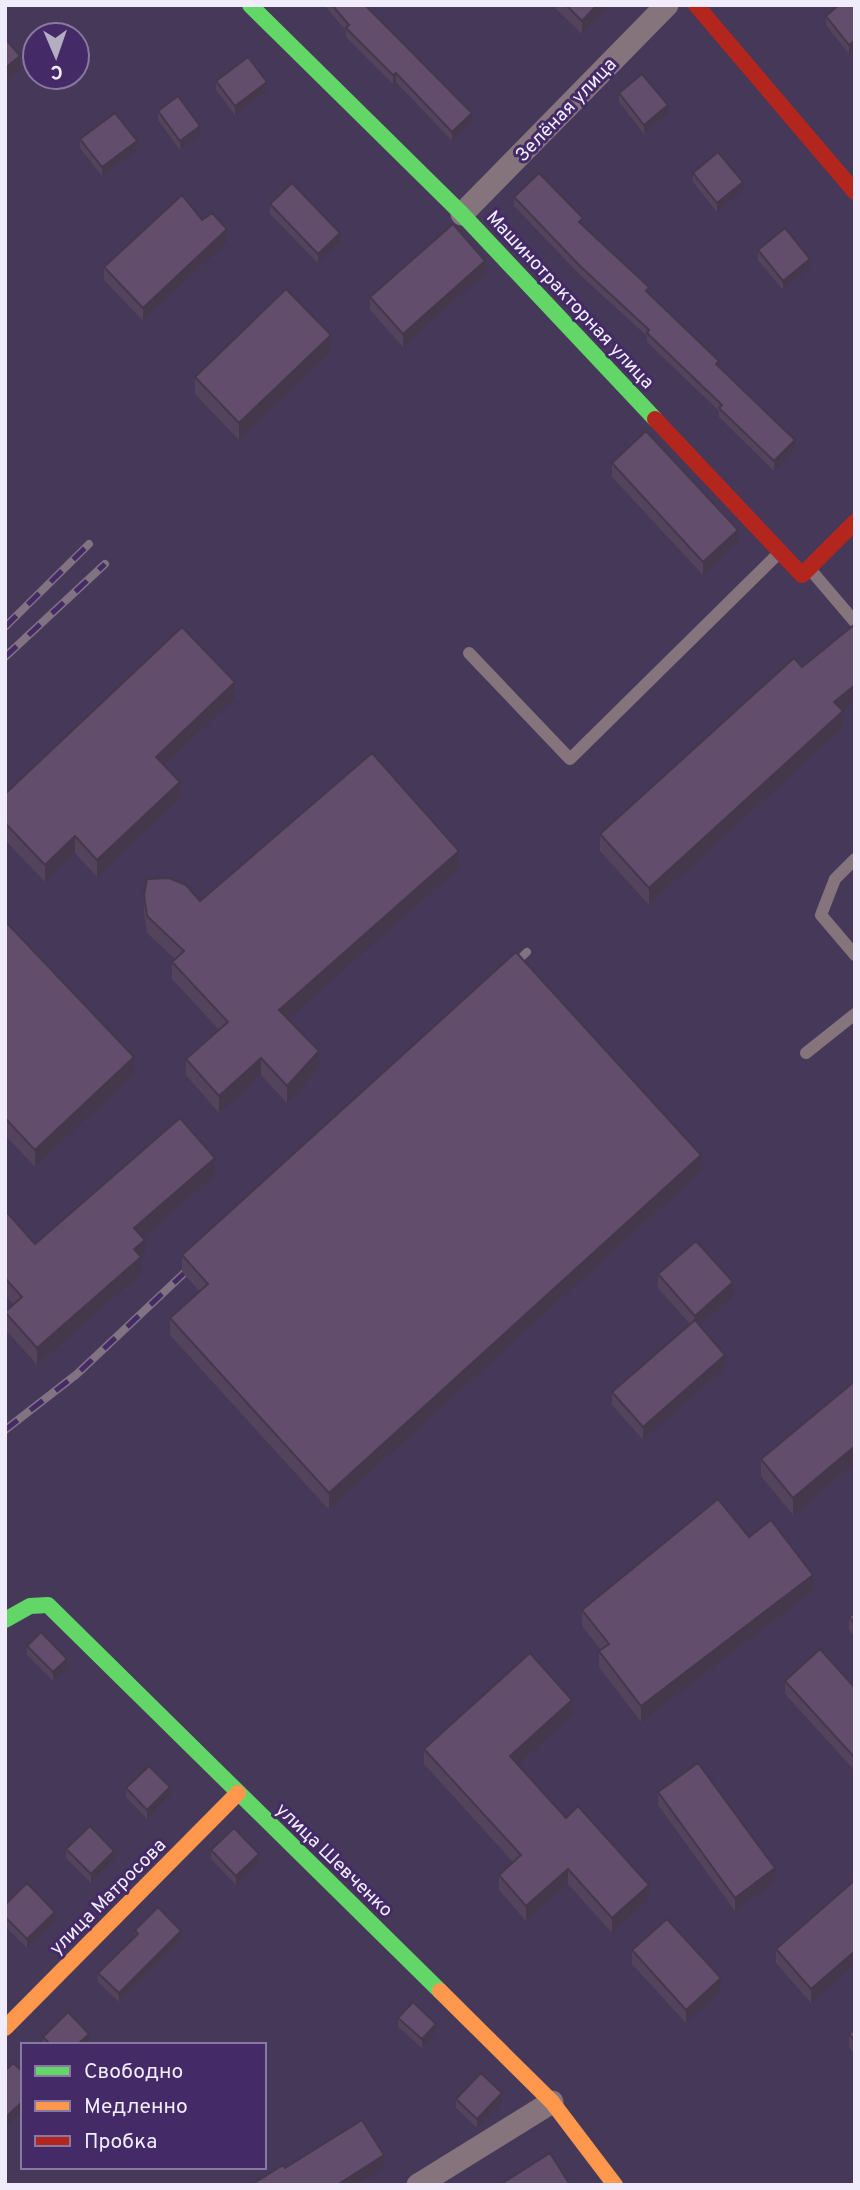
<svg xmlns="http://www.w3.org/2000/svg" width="860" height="2190" viewBox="0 0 860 2190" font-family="Overpass,sans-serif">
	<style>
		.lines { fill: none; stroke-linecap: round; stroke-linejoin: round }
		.lane { stroke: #86747d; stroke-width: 12 }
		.street { stroke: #86747d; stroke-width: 23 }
		.fast { stroke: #63d668; stroke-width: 16 }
		.slow { stroke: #ff974d; stroke-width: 16 }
		.jam { stroke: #b3261e; stroke-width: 16 }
		.rail-casing { stroke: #817381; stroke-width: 8 }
		.rail { stroke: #442a66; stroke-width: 5; stroke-dasharray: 16; stroke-linecap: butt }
		.wall { fill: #54435d }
		.shaded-wall { fill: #45374c }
		.building { fill: #624e6c; stroke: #45374c; stroke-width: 2 }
		.labels { text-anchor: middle; stroke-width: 6; stroke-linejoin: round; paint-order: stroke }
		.street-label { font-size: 19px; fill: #f1ecfb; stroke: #442a66 }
	</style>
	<rect width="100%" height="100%" fill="#463858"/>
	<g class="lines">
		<path class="lane" d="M809,568L855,622
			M469,653L570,759L780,552
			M855,859L835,879L821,915L855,955
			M806,1053L855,1014"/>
		<path class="street" d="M462,214L667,5
			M418,2185L552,2102"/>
		<path class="fast" d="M250,5L462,214L655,419
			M5,1620L30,1606L48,1605L440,1991"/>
		<path class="slow" d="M440,1991L552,2102L615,2185
			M5,2028L238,1793"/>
		<path class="jam" d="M696,5L855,192
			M655,419L802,575L855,522"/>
		<g class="rail-casing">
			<path id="rail" d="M5,627L89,544
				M5,657L105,564
				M507,971L527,952
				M5,1430L77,1374L197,1261"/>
		</g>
		<use href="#rail" class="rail"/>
	</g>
	<path class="wall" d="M324,5H365L472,122L452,141L396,82L393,84L346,37V31Z
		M552,5H610L582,34Z
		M855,5V49L849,54L826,25V16Z
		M216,81L267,91L235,115L216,90Z
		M619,93L668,114L644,134L619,102Z
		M158,111L200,135L180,150L158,120Z
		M80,139L137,150L102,176L80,148Z
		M693,173L743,191L717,212L693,182Z
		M514,197L583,225L719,366L795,449L774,471L719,417V411L647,342V336L580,275L514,206Z
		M270,204L340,242L318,263L270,214Z
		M227,243L143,321L104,280V267Z
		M758,250L810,268L783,290L758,260Z
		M485,274L403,347L370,310V297Z
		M331,352L239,440L195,394V377Z
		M612,463L738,543L703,575L612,477Z
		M802,667L855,702L843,711V728L649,905L600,851V834Z
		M235,699L165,765L180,799L97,877L75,853L45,882L5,840V794Z
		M459,868L287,1019L319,1068L287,1103L261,1075L219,1113L186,1075V1059L219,1030L172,979V962L175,959L147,933L144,912V895L200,901Z
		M5,921L134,1074L35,1167L5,1135Z
		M701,1171L329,1510L170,1335V1318L200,1292L182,1272V1255Z
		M215,1175L143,1237L145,1257L141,1260V1274L37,1365L5,1329V1311L13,1304L5,1295V1210L35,1244Z
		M658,1274L733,1296L699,1325L725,1368L643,1440L612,1405V1392L690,1324L658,1288Z
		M855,1381V1463L793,1515L761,1476V1459Z
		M749,1537L813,1591L641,1722L599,1667V1651L601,1650L582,1626V1610Z
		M855,1612V1637L849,1630V1617Z
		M27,1646L67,1668L53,1681L27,1655Z
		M785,1681L855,1688V1771L785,1694Z
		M572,1715L517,1764L566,1818L649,1900L612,1933L568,1884L526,1921L499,1890V1875L513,1862L424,1764V1749Z
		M126,1788L170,1796L147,1819L126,1797Z
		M658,1792L775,1882L735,1911L658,1805Z
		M66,1849L114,1860L91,1883L66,1858Z
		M211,1850L259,1863L236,1885L211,1859Z
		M855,1880L811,2003L776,1963V1949Z
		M5,1905L55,1921L27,1948L5,1926Z
		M135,1930L181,1940L119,2002L98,1982V1973L135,1938Z
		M632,1950L721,1991L686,2023L632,1964Z
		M398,2018L436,2033L422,2048L398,2027Z
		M855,2029V2054L849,2048V2034Z
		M43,2037L89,2043L87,2045H43Z
		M456,2099L502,2102L477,2128L456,2108Z"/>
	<path class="shaded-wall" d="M597,5H610L582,34V21Z
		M855,40V49L849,54V45Z
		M20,56V69L5,81V68Z
		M396,73V82L393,84V75Z
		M267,82V91L235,115V106Z
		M668,105V114L644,134V125Z
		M472,113V122L452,141V132Z
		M200,126V135L180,150V141Z
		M137,141V150L102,176V167Z
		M743,182V191L717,212V203Z
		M227,229V243L143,321V308Z
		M340,233V242L318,263V254Z
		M810,259V268L783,290V281Z
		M485,261V274L403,347V334Z
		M331,335V352L239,440V423Z
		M795,440V449L774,471V461Z
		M738,530V543L703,575V562Z
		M235,682V699L156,773V757Z
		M855,685V702L834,718V702Z
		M843,711V728L649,905V888Z
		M180,782V799L97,877V860Z
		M75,836V853L45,882V865Z
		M459,851V868L279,1027V1010Z
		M319,1051V1068L287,1103V1086Z
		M134,1057V1074L35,1167V1150Z
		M261,1058V1075L219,1113V1096Z
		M701,1155V1171L329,1510V1493Z
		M215,1158V1175L134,1245V1228Z
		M145,1240V1257L141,1260V1274L37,1365V1348L134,1249Z
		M733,1282V1296L695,1329V1316Z
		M725,1355V1368L643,1440V1427Z
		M855,1446V1463L793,1515V1498Z
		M813,1575V1591L641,1722V1706Z
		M67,1659V1668L53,1681V1672Z
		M572,1700V1715L510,1771V1756Z
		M170,1787V1796L147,1819V1810Z
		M114,1851V1860L91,1883V1874Z
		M259,1854V1863L236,1885V1876Z
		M775,1868V1882L735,1911V1898Z
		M568,1869V1884L526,1921V1906Z
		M649,1885V1900L612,1933V1918Z
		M55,1912V1921L27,1948V1939Z
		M181,1931V1940L119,2002V1993Z
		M855,1951V1964L811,2003V1989Z
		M721,1978V1991L686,2023V2010Z
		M436,2024V2033L422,2048V2039Z
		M89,2034V2043L87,2045H77Z
		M502,2093V2102L477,2128V2119Z
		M23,2101V2110L5,2127V2118Z
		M384,2155V2167L355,2185H337Z"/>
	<path class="building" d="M332,5H365L472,113L452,132L396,73L393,75L346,28L349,25Z
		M566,5H597L582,21Z
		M839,5H855V40L849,45L826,16Z
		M5,38L20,56L5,68Z
		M248,57L267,82L235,106L216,81Z
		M642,74L668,105L644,125L619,93Z
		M178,96L200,126L180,141L158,111Z
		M115,113L137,141L102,167L80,139Z
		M718,152L743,182L717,203L693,173Z
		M539,173L583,218L579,222L649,287L646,291L719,361L716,364L795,440L774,461L719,408L722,405L647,333L649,330L580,266L514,197Z
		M292,183L340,233L318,254L270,204Z
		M182,195L202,220L212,213L227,229L143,308L104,267Z
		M453,224L485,261L403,334L370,297Z
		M785,228L810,259L783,281L758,250Z
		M286,289L331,335L239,423L195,377Z
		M646,431L738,530L703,562L612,463Z
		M855,624V685L834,702L843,711L649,888L600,834L794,658L802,667Z
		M182,627L235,682L156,757L180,782L97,860L75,836L45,865L5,823V794Z
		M372,753L459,851L279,1010L319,1051L287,1086L261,1058L219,1096L186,1059L228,1022L172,962L184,951L147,916L144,895L147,879L169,878L186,885L200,901Z
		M5,921L134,1057L35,1150L5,1118Z
		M516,952L701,1155L329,1493L170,1318L208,1284L182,1255Z
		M180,1118L215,1158L134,1228L145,1240L134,1249L141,1257L37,1348L5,1312L22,1297L5,1278V1210L35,1244Z
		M696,1241L733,1282L695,1316L658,1274Z
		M695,1320L725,1355L643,1427L612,1392Z
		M855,1381V1446L793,1498L761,1459Z
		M718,1499L749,1537L771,1520L813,1575L641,1706L599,1651L609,1644L582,1610Z
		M855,1612V1624L849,1617Z
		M41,1632L67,1659L53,1672L27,1646Z
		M820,1649L855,1688V1758L785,1681Z
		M530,1653L572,1700L510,1756L566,1818L578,1806L649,1885L612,1918L568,1869L526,1906L499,1875L521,1855L424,1749Z
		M698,1763L775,1868L735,1898L658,1792Z
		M149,1766L170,1787L147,1810L126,1788Z
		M90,1826L114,1851L91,1874L66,1849Z
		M234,1828L259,1854L236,1876L211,1850Z
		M855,1880V1951L811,1989L776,1949Z
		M27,1883L55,1912L27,1939L5,1917V1905Z
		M158,1907L181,1931L119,1993L98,1973L138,1934L135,1930Z
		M667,1919L721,1978L686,2010L632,1950Z
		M413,2002L436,2024L422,2039L398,2018Z
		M68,2012L89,2034L77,2045H51L43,2037Z
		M855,2029V2041L849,2034Z
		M13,2063L23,2072V2101L5,2118V2071Z
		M481,2073L502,2093L477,2119L456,2099Z
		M362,2120L384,2155L337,2185H251L283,2165L285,2168Z
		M550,2153L570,2185H502L501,2184Z"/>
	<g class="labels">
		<g class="street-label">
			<text transform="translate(565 109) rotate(-46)" y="7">Зелёная улица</text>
			<text transform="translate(571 299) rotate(47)" y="7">Машинотракторная улица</text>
			<text transform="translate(335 1859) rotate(44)" y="7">улица Шевченко</text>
			<text transform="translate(107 1896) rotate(-45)" y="7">улица Матросова</text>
		</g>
	</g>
	<rect width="860" height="2190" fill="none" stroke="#f1ecfb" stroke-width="14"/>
	<rect x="21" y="2043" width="245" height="126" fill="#442a66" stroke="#8978a2" stroke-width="2"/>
	<rect x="35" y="2066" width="35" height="10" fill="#63d668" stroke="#8978a2" stroke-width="2"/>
	<text x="84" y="2078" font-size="21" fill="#f1ecfb">Свободно</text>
	<rect x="35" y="2101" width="35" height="10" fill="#ff974d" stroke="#8978a2" stroke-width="2"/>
	<text x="84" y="2113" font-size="21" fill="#f1ecfb">Медленно</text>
	<rect x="35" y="2136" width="35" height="10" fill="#b3261e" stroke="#8978a2" stroke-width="2"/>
	<text x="84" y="2148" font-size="21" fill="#f1ecfb">Пробка</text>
	<g transform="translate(56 56) rotate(178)"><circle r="33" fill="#442a66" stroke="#8978a2" stroke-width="2"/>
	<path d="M0-5L12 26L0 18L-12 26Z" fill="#b5adc2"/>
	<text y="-10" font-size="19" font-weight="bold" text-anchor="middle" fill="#f1ecfb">С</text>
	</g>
</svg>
